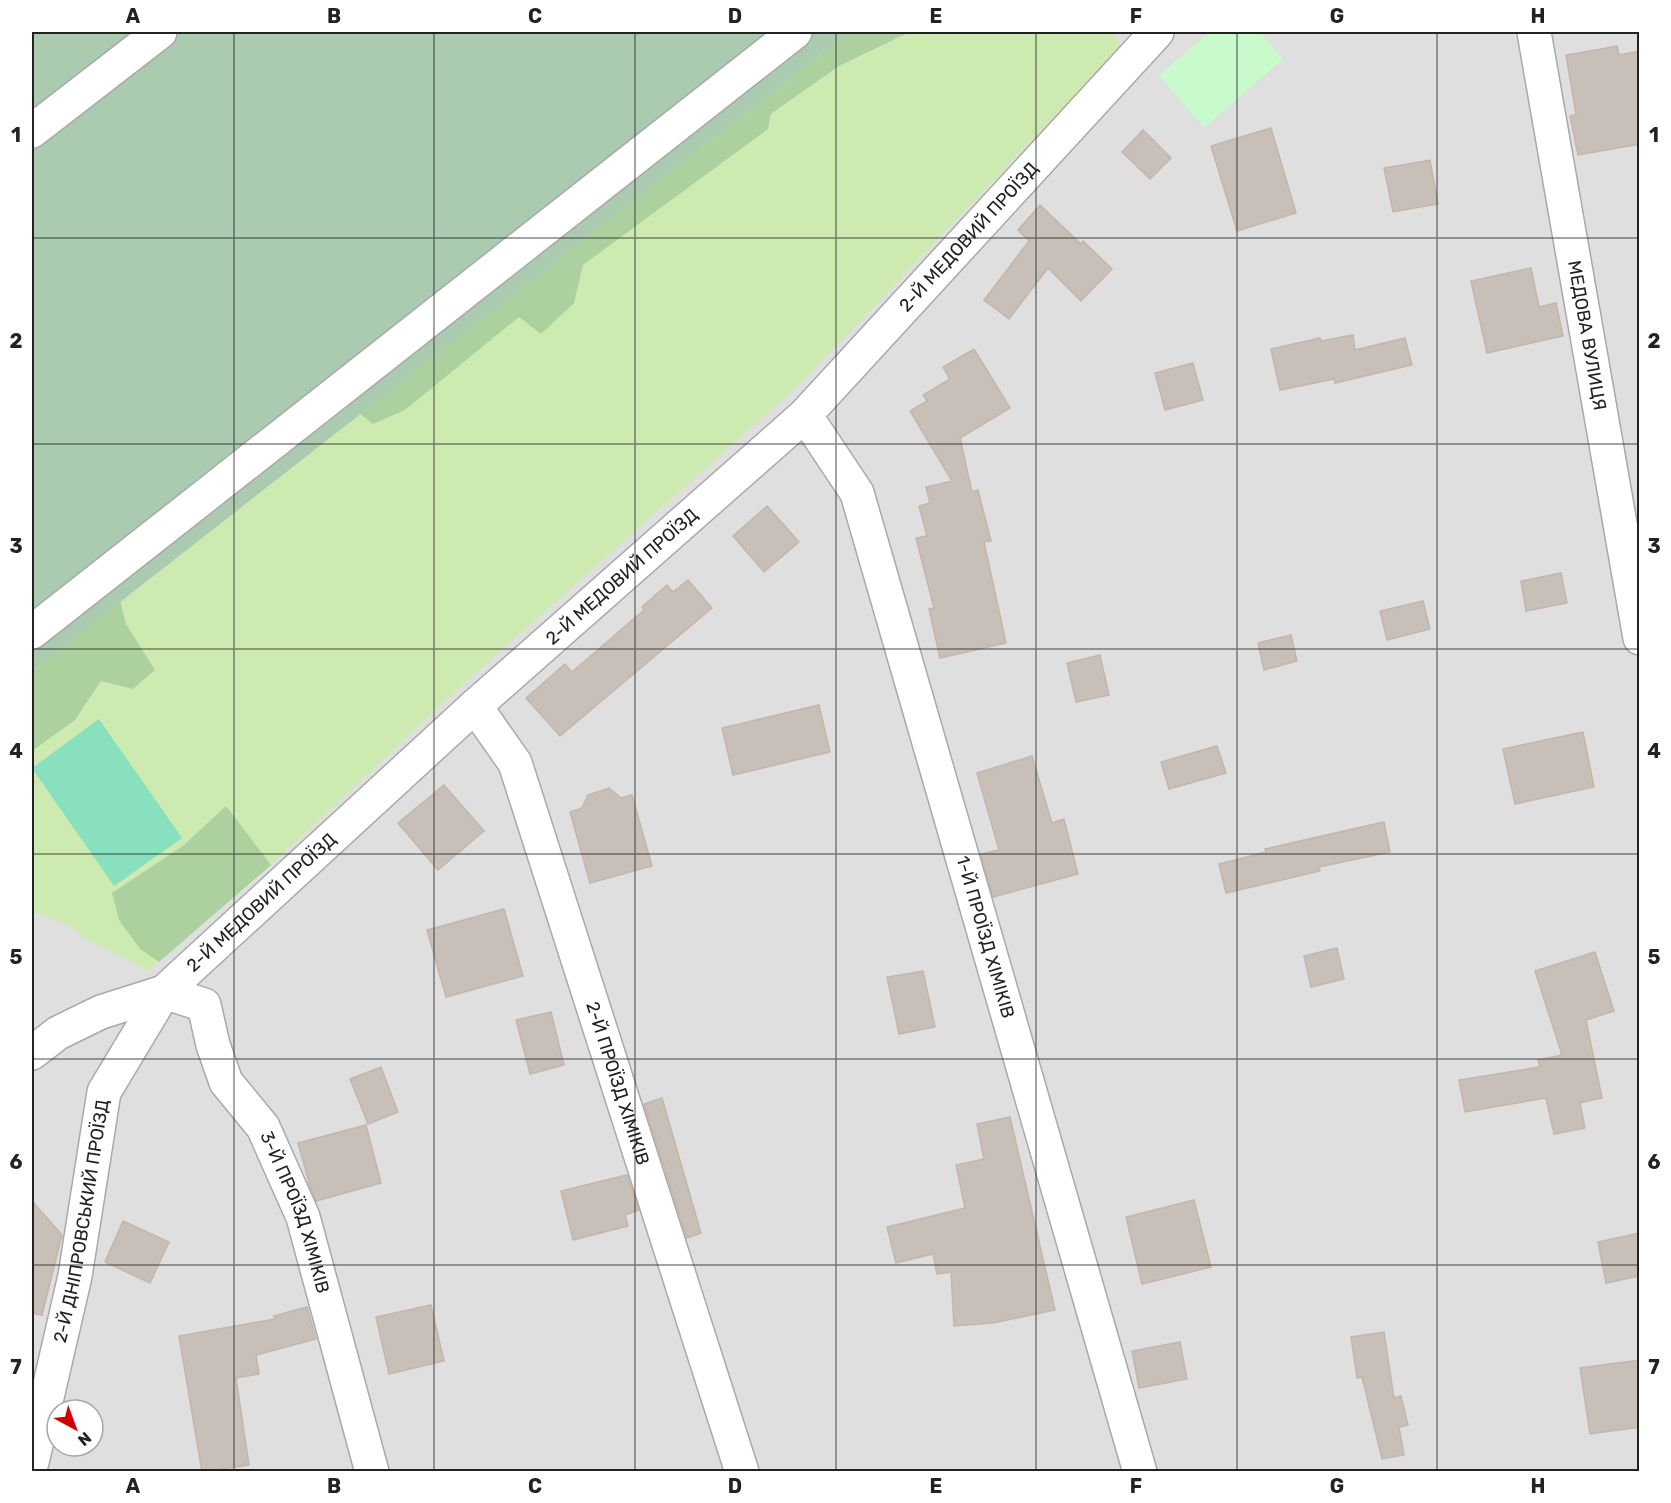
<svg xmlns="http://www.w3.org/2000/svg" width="1671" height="1503" viewBox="0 0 1671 1503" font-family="Rubik,sans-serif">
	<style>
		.residential { fill: #e0dfdf; fill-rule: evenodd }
		.grass { fill: #cdebb0 }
		.forest { fill: #add19e }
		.cemetery { fill: #aacbaf }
		.park { fill: #c8facc }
		.pitch { fill: #88e0be }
		.building { fill: #c7bfb8; stroke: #c4b6ab; stroke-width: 1.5 }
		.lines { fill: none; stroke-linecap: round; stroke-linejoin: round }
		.minor-casing { stroke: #a9a9a9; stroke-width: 36 }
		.minor { stroke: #fff; stroke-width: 33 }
		.grid { fill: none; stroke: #222; stroke-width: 1.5; stroke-opacity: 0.55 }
		.labels { text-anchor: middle; stroke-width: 4.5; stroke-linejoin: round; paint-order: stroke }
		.street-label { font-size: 18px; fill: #222; stroke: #fff }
		.neatline { fill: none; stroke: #222; stroke-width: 2 }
		.grid-label { font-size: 20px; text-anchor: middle; font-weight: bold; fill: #222 }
	</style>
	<rect width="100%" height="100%" fill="#f2efe9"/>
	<path class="residential" d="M32,32H1639V1471H32ZM57,1410H93V1446H57Z"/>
	<path class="grass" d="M909,32H1113L1121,46L800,384L461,686L271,865L226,807L184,845L113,893L140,949L159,962L147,970L84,938L68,925L32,911V751L75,720L101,681L133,689L155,670L126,624L120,601L360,414L373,424L405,410L520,316L541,333L574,303L583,265L768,129L771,115L839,66L908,34Z"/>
	<path class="forest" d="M849,32H909L908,33L839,66L771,114L768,129L583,265L574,303L541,334L519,317L405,410L373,424L360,414Z
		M120,601L126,624L155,670L133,689L101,681L75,720L32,751V671Z
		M226,806L271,865L159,962L140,949L119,920L112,893L184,845Z"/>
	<path class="cemetery" d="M32,32H849L32,671Z"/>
	<path class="park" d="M1210,32H1260L1283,59L1204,128L1159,75Z"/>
	<path class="pitch" d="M99,719L182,838L114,886L32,768Z"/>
	<path class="building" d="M1617,46L1619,55L1640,51V144L1578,155L1570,116L1576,114L1566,55Z
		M1271,128L1296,213L1237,231L1211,146Z
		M1143,130L1171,158L1150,179L1122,152Z
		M1430,160L1438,204L1393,212L1384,168Z
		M1040,205L1081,244L1083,241L1112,269L1081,301L1048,268L1009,319L984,300L1029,241L1018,230Z
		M1531,268L1539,307L1556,303L1563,336L1487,353L1471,281Z
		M1353,335L1355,350L1405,338L1412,365L1335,383L1334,379L1280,390L1271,349L1320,338L1321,341Z
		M974,349L1010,408L960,438L972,492L978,490L991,541L984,542L1006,643L940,658L929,609L934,608L916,538L927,536L919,506L930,503L926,487L952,481L910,411L927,401L923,395L950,379L943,367Z
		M1193,363L1203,400L1165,410L1155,373Z
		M767,506L799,542L764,572L733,536Z
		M1561,573L1567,603L1526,611L1521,581Z
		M688,580L712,608L560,736L526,698L565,664L572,672L644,610L642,607L667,585L673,592Z
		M1423,601L1430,629L1387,640L1380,611Z
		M1291,635L1297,661L1264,670L1258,643Z
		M1100,655L1109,695L1076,702L1067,663Z
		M819,705L830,752L733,775L722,728Z
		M1583,732L1594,787L1515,804L1503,749Z
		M1217,746L1226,773L1169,789L1161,762Z
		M1032,756L1052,823L1064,819L1078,874L993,897L981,854L999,850L977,773Z
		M444,785L484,831L438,870L398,823Z
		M609,788L621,798L632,795L652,866L590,883L570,812L582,808L588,795Z
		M1384,822L1390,852L1319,867L1320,871L1226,893L1219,864L1266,852L1265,849Z
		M504,909L523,976L446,997L427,930Z
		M1337,948L1344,979L1311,987L1304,956Z
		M1595,952L1614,1011L1586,1020L1602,1098L1580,1103L1585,1128L1554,1134L1546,1098L1465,1112L1459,1080L1540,1067L1538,1060L1562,1055L1535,971Z
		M923,971L935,1027L899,1034L887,977Z
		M551,1012L564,1065L530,1074L516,1020Z
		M381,1067L398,1112L368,1124L350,1079Z
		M662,1098L701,1233L687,1238L644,1104Z
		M1010,1117L1055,1310L993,1323L954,1326L951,1272L937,1274L933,1254L896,1263L887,1227L965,1208L956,1165L984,1159L977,1124Z
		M366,1125L381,1183L316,1201L310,1186L298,1143Z
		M627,1175L639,1210L625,1215L628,1226L573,1240L561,1191Z
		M1194,1200L1211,1267L1142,1284L1126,1217Z
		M32,1201L62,1235L42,1315L32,1313Z
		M123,1221L169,1242L150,1283L105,1262Z
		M1640,1233V1276L1606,1283L1598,1242Z
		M431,1305L444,1361L389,1374L376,1317Z
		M307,1307L316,1339L256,1355L259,1374L236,1378L249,1465L202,1472L179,1336L275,1319L274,1316Z
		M1384,1332L1394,1398L1401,1396L1408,1425L1399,1427L1404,1455L1382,1459L1362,1377L1357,1378L1351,1337Z
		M1180,1342L1187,1379L1139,1388L1132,1351Z
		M1640,1360V1427L1590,1434L1580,1368Z"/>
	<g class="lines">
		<g class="minor-casing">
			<g id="minor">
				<path id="s1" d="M1534,32L1640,638"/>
				<path d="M32,131L160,32"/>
				<path id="s2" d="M805,415L857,493L1140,1472"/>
				<path d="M32,632L795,32"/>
				<path id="s3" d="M475,706L515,763L742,1472"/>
				<path id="s4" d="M164,992L204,1005L213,1045L226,1082L263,1127L303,1217L372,1472"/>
				<path id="s5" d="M32,1053L58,1033L101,1012L164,992L475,706L805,415L1157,32"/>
				<path id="s6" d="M32,1462L75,1276L104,1092L164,992"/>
			</g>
		</g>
		<use href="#minor" class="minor"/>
	</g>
	<path class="grid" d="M234,32V1472M434,32V1472M635,32V1472M836,32V1472M1036,32V1472M1237,32V1472M1437,32V1472M32,238H1640M32,444H1640M32,649H1640M32,854H1640M32,1059H1640M32,1265H1640"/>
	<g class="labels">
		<g class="street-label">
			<text dy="6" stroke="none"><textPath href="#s5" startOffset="1251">2-Й МЕДОВИЙ ПРОЇЗД</textPath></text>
			<text dy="6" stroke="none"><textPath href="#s1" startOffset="308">МЕДОВА ВУЛИЦЯ</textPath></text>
			<text dy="6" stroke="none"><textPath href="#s5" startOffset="765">2-Й МЕДОВИЙ ПРОЇЗД</textPath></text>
			<text dy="6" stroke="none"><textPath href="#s5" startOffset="279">2-Й МЕДОВИЙ ПРОЇЗД</textPath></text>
			<text dy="6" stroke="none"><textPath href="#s2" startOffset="556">1-Й ПРОЇЗД ХІМІКІВ</textPath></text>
			<text dy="6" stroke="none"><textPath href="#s3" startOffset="406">2-Й ПРОЇЗД ХІМІКІВ</textPath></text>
			<text dy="6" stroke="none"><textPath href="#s4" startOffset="272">3-Й ПРОЇЗД ХІМІКІВ</textPath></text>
			<text dy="6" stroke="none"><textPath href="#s6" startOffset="246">2-Й ДНІПРОВСЬКИЙ ПРОЇЗД</textPath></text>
		</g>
	</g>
	<rect width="1671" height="1503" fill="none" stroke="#ffffff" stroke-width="66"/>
	<g transform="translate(75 1428) rotate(139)"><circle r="28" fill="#ffffff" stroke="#a7a7a7" stroke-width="1.5"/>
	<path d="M0-4.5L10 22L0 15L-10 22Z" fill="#d40000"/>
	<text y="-9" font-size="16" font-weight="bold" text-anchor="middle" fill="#222222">N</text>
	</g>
	<rect x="33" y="33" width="1605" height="1437" class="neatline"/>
	<g class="grid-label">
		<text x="133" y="23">A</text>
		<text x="334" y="23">B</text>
		<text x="535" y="23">C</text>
		<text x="735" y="23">D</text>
		<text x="936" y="23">E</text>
		<text x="1136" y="23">F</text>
		<text x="1337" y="23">G</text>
		<text x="1538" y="23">H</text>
		<text x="16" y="142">1</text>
		<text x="1654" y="142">1</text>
		<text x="16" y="348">2</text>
		<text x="1654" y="348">2</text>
		<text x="16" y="553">3</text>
		<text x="1654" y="553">3</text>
		<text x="16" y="758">4</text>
		<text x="1654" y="758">4</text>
		<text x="16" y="964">5</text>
		<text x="1654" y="964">5</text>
		<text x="16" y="1169">6</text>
		<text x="1654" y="1169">6</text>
		<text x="16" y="1374">7</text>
		<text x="1654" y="1374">7</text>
		<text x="133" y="1493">A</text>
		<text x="334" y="1493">B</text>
		<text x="535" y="1493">C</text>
		<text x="735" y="1493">D</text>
		<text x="936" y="1493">E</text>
		<text x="1136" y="1493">F</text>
		<text x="1337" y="1493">G</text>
		<text x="1538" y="1493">H</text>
	</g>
</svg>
